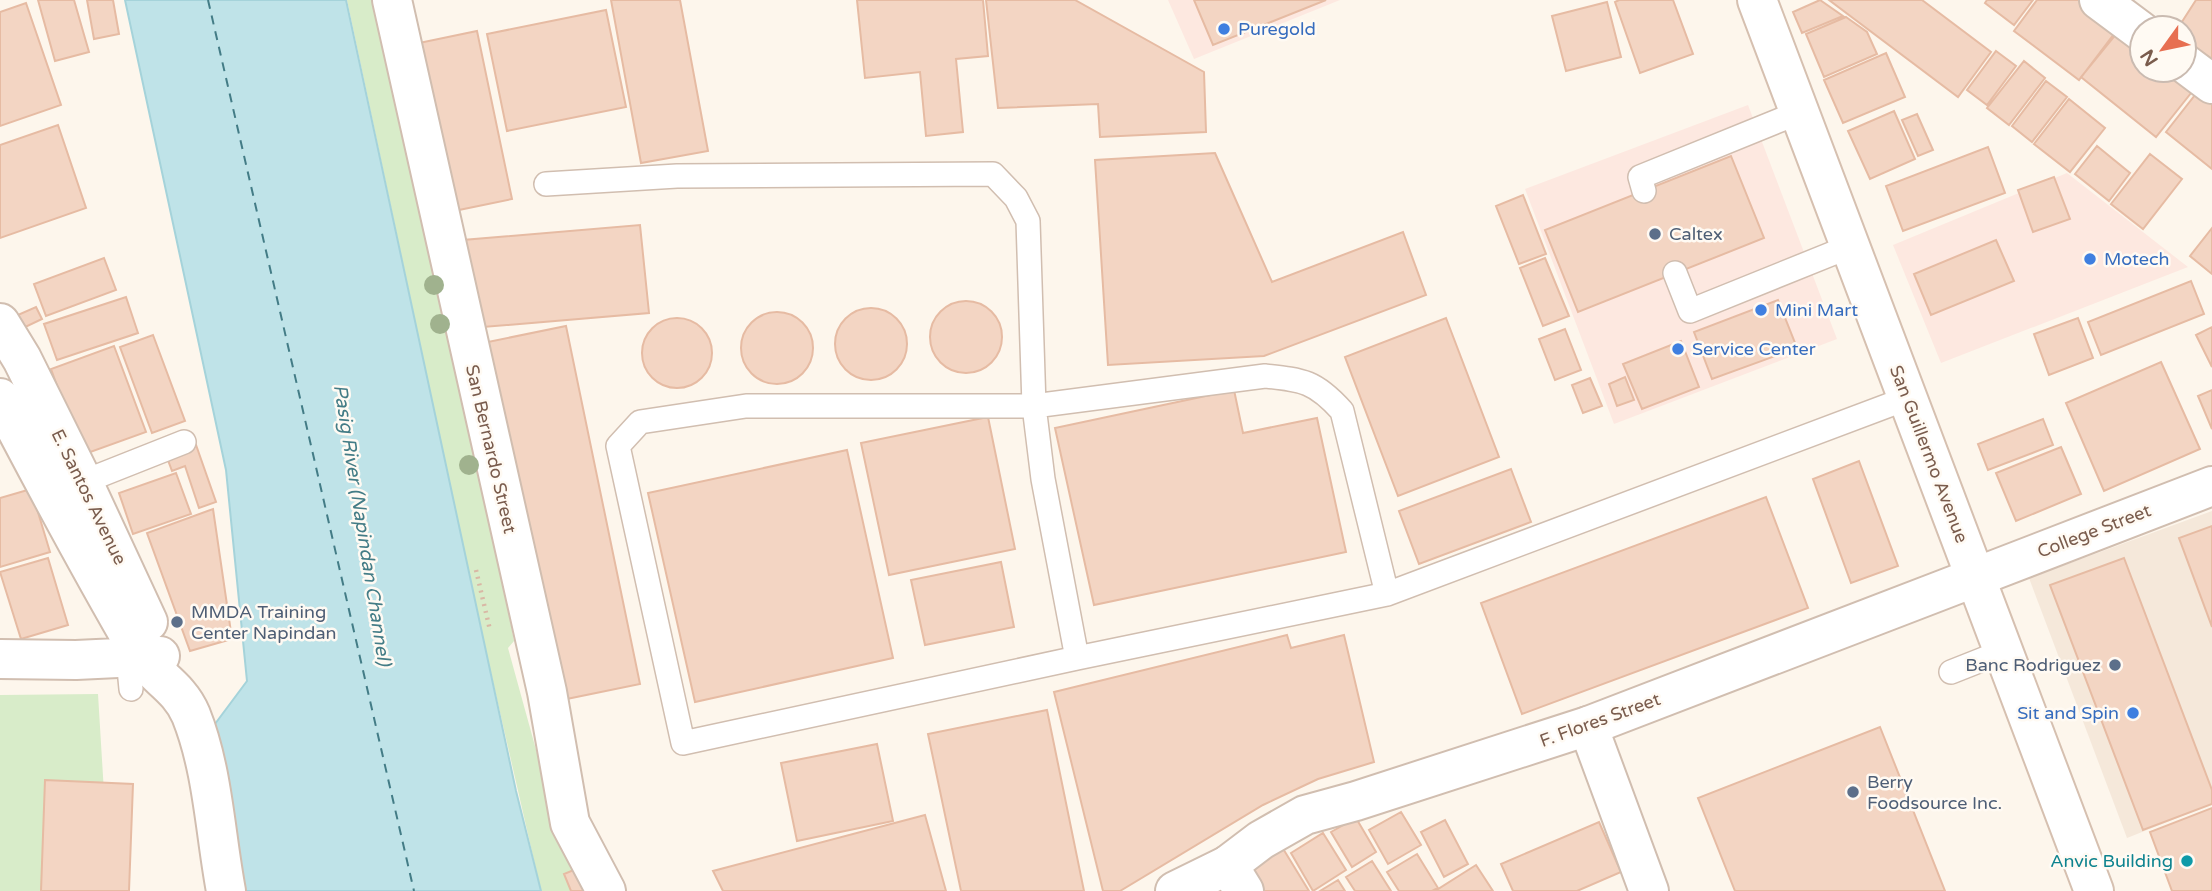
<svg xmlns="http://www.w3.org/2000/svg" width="2212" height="891" viewBox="0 0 2212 891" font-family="'Varela Round',sans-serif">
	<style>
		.residential { fill: #f5e8da }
		.commercial { fill: #fde8e0 }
		.green { fill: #d8ecc9 }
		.water { fill: #bfe3e8; stroke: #a5d3da; stroke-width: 2 }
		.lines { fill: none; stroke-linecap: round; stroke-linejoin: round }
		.ferry { stroke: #437c86; stroke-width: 2; stroke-dasharray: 9 7; stroke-linecap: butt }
		.building { fill: #f3d5c3; stroke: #e6bba3; stroke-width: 2 }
		.service-casing { stroke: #d1beb0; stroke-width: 26 }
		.minor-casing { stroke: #d1beb0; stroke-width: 42 }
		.tertiary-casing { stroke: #d1beb0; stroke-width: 42 }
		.secondary-casing { stroke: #d6c0b0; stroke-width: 42 }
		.path { stroke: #d9b8a5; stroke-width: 4.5; stroke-dasharray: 2 5; stroke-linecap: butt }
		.service { stroke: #fff; stroke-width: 23 }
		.minor { stroke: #fff; stroke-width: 38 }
		.tertiary { stroke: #fff; stroke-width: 38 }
		.secondary { stroke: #fff; stroke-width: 38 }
		.tree { fill: #a0b28e }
		.shop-dot { fill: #3f7fe0; stroke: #fffaf3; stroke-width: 2.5 }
		.service-dot { fill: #5c6f8a; stroke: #fffaf3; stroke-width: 2.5 }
		.culture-dot { fill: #0f9aa8; stroke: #fffaf3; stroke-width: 2.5 }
		.labels { text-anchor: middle; stroke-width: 5; stroke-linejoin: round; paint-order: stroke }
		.shop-label { font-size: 18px; fill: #366cbe; stroke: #fffaf3; text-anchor: start }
		.service-label { font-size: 18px; fill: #4e5e75; stroke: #fffaf3; text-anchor: start }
		.street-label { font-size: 18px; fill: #7a5c4d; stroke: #fffaf3 }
		.culture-label { font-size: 18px; fill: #0d838f; stroke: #fffaf3; text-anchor: end }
		.water-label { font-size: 19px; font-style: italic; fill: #437c86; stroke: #fffaf3 }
	</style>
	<rect width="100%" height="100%" fill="#fdf6ec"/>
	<path class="residential" d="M2212,511V804L2127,838L2029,578Z"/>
	<path class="commercial" d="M1168,0H1340L1194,59Z
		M1748,105L1837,339L1614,424L1525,189Z
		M2067,173L2188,267L1941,363L1893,245Z"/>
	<path class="green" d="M347,0H379L444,319L510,620L514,641L508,648L557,826L594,891H541L480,625Z
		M98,694L110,891H0V695Z"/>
	<path class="water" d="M125,0H346L516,791L541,891H220L212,728L247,681L226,470Z"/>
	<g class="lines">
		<path class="ferry" d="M208,0L414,891"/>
	</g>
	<path class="building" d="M38,0H74L89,52L55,61Z
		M87,0H113L119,34L94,39Z
		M611,0H680L708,151L641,163Z
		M857,0H983L988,56L956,59L963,132L926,136L920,72L865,78Z
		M986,0H1075L1204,72L1206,132L1100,137L1098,104L998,108Z
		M1194,0H1326L1213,45Z
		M1619,0H1673L1693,54L1640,73L1615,2Z
		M1820,0L1843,16L1802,33L1793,12Z
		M1829,0H1922L1991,52L1958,97Z
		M1987,0H2033L2014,25L1985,3Z
		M2037,0H2087L2120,26L2079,80L2014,31Z
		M2196,0H2212V59L2184,41V28H2178Z
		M1607,2L1621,57L1566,71L1552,16Z
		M26,3L61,105L0,126V12Z
		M606,10L626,107L507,131L487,34Z
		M1846,17L1867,32L1877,54L1824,77L1806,34Z
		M2121,28L2142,45V70H2172L2195,88L2156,137L2081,77Z
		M477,31L512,199L454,211L419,43Z
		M1996,51L2016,66L1987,105L1967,90Z
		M1886,53L1905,97L1843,123L1824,80Z
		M2024,61L2045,78L2009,125L1987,108Z
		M2046,81L2067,97L2032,142L2012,126Z
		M2199,90L2212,100V169L2166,132Z
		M2069,99L2105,128L2070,172L2034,144Z
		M1894,111L1915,159L1870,179L1848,131Z
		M1917,114L1933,150L1918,156L1902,120Z
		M58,125L86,208L0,238V145Z
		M2097,146L2130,173L2109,201L2075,174Z
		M1988,147L2005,193L1903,231L1886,186Z
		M1215,153L1272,282L1403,232L1426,295L1264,356L1108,365L1095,160Z
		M2150,154L2182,179L2143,229L2111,204Z
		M1731,156L1764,238L1578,312L1545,230Z
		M2054,177L2070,219L2033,232L2018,190Z
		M1523,195L1546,254L1519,264L1496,206Z
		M640,225L649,313L471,328L463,240Z
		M2212,228V274L2190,256Z
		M1996,240L2014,281L1931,315L1914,274Z
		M104,258L116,290L46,316L34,284Z
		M1545,258L1569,316L1543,326L1520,268Z
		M2191,281L2204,314L2101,355L2088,322Z
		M126,297L138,333L57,360L44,324Z
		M1778,300L1797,348L1712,379L1694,332Z
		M930 337a36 36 0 1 1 72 0a36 36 0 1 1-72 0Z
		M36,307L42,319L17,331L11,318Z
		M835 344a36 36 0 1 1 72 0a36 36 0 1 1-72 0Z
		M741 348a36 36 0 1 1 72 0a36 36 0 1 1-72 0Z
		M642 353a35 35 0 1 1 70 0a35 35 0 1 1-70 0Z
		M1446,318L1499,457L1398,496L1345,357Z
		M2078,318L2093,358L2049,375L2034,334Z
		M566,326L640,684L552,702L478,344Z
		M2212,327V367L2196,335Z
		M1565,329L1581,370L1555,380L1539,339Z
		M153,335L185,421L152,433L120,347Z
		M1681,341L1699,387L1642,409L1623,364Z
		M114,346L146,432L82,455L51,369Z
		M2161,362L2200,449L2104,491L2066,403Z
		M1625,377L1634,400L1617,406L1609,384Z
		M1590,378L1602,406L1583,413L1572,385Z
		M1234,390L1243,433L1317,418L1346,552L1094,605L1055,428Z
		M2212,390V429L2198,396Z
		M988,417L1015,549L889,575L861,443Z
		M2043,419L2053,445L1988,470L1978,444Z
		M195,442L216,502L199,508L185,466L172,471L165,452Z
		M2061,447L2081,494L2016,521L1996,473Z
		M847,450L893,658L695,702L648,493Z
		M1859,461L1898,566L1851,583L1813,479Z
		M1511,469L1531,522L1419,564L1399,511Z
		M176,473L191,514L133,534L119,493Z
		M31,489L50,552L0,567V498Z
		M1766,497L1808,608L1522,714L1481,603Z
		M213,509L232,639L190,651L147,533Z
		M2212,526V627L2179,538Z
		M48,558L68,625L21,639L0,572Z
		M2124,558L2212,790V804L2143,830L2050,585Z
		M1001,562L1014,627L925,645L911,580Z
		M1287,635L1291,648L1344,635L1374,762L1318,779L1263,805L1120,891H1103L1054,692Z
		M1047,710L1084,891H961L928,734Z
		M1880,727L1945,891H1735L1698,798Z
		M877,744L893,821L797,841L781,763Z
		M45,780L133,784L129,891H41Z
		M2212,808V891H2172L2150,832Z
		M1401,812L1421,845L1388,864L1369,830Z
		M925,815L946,891H723L713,871Z
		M1356,818L1376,852L1352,867L1331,832Z
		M1445,820L1468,864L1444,877L1421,832Z
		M1599,822L1621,872L1577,891H1513L1501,864Z
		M1323,833L1346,870L1313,891L1291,853Z
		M1282,847L1309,891H1253L1241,872Z
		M1417,854L1438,888L1432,891H1399L1387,872Z
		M1372,861L1391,891H1355L1346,877Z
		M1476,865L1493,891H1435Z
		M576,869L585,891H571L564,874Z
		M1338,880L1345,891H1320Z"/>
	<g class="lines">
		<g class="service-casing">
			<path id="service" d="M546,184L677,176L993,174L1016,198L1028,221L1034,406L1043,479L1077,658L1387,594L1908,398
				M1644,191L1640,177L1800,112
				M1675,273L1690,311L1851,246
				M83,482L184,442
				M128,658L131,689
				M1077,658L683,743L618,446L640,422L746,406H1034L1265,376C1303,380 1315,381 1342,411L1387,594
				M1951,672L2004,651"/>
		</g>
		<g class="minor-casing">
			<path id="minor" d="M392,0L547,692L570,823L606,891
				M2099,0L2142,32
				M2184,63L2212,84
				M1976,577L2212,486
				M1588,726L1649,891
				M1228,865L1244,891"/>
		</g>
		<g class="tertiary-casing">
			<path id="tertiary" d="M0,323L22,359L83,482L148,622
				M0,398C45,484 91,570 140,654C153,676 179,686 191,715C213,770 215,832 226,891
				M0,659L76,660L160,656
				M1175,891L1228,865L1261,840L1305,815L1356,801L1588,726L1976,577"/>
		</g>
		<g class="secondary-casing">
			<path id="secondary" d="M1757,0L2094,891"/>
		</g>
		<path class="path" d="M476,570L490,630"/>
		<use href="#service" class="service"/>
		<use href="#minor" class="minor"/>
		<use href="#tertiary" class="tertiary"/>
		<use href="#secondary" class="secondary"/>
	</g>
	<g class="tree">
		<circle cx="434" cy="285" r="10"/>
		<circle cx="440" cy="324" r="10"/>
		<circle cx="469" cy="465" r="10"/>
	</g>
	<g class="shop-dot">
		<circle cx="1224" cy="29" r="7"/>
		<circle cx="2090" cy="259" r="7"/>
		<circle cx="1761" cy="310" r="7"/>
		<circle cx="1678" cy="349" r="7"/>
		<circle cx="2133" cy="713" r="7"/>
	</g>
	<g class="service-dot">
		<circle cx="1655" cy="234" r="7"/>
		<circle cx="177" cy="622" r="7"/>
		<circle cx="2115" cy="665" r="7"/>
		<circle cx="1853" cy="792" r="7"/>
	</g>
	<circle class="culture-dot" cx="2187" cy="861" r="7"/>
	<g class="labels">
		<g class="shop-label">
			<text x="1238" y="35">Puregold</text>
			<text x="2104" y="265">Motech</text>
			<text x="1775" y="316">Mini Mart</text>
			<text x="1692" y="355">Service Center</text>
			<text x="2119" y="719" text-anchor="end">Sit and Spin</text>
		</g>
		<g class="service-label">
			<text x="1669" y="240">Caltex</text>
			<text x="191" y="618">MMDA Training<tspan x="191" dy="21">Center Napindan</tspan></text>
			<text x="2101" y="671" text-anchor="end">Banc Rodriguez</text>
			<text x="1867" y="788">Berry<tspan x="1867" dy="21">Foodsource Inc.</tspan></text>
		</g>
		<g class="street-label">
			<text transform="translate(491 449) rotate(77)" y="6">San Bernardo Street</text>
			<text transform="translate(1929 454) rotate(69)" y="6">San Guillermo Avenue</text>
			<text transform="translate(89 497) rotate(64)" y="6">E. Santos Avenue</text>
			<text transform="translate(2094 531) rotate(-21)" y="6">College Street</text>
			<text transform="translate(1600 720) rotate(-20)" y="6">F. Flores Street</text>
		</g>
		<g class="culture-label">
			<text x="2173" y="867">Anvic Building</text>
		</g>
		<g class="water-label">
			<text transform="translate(363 525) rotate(81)" y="7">Pasig River (Napindan Channel)</text>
		</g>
	</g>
	<g transform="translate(2163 49) rotate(237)"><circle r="33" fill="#fffaf3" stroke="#cabbb1" stroke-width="2"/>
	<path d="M0-5L12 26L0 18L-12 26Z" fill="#e76f51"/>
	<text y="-10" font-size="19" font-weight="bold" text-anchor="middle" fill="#7a5c4d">N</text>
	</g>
</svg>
